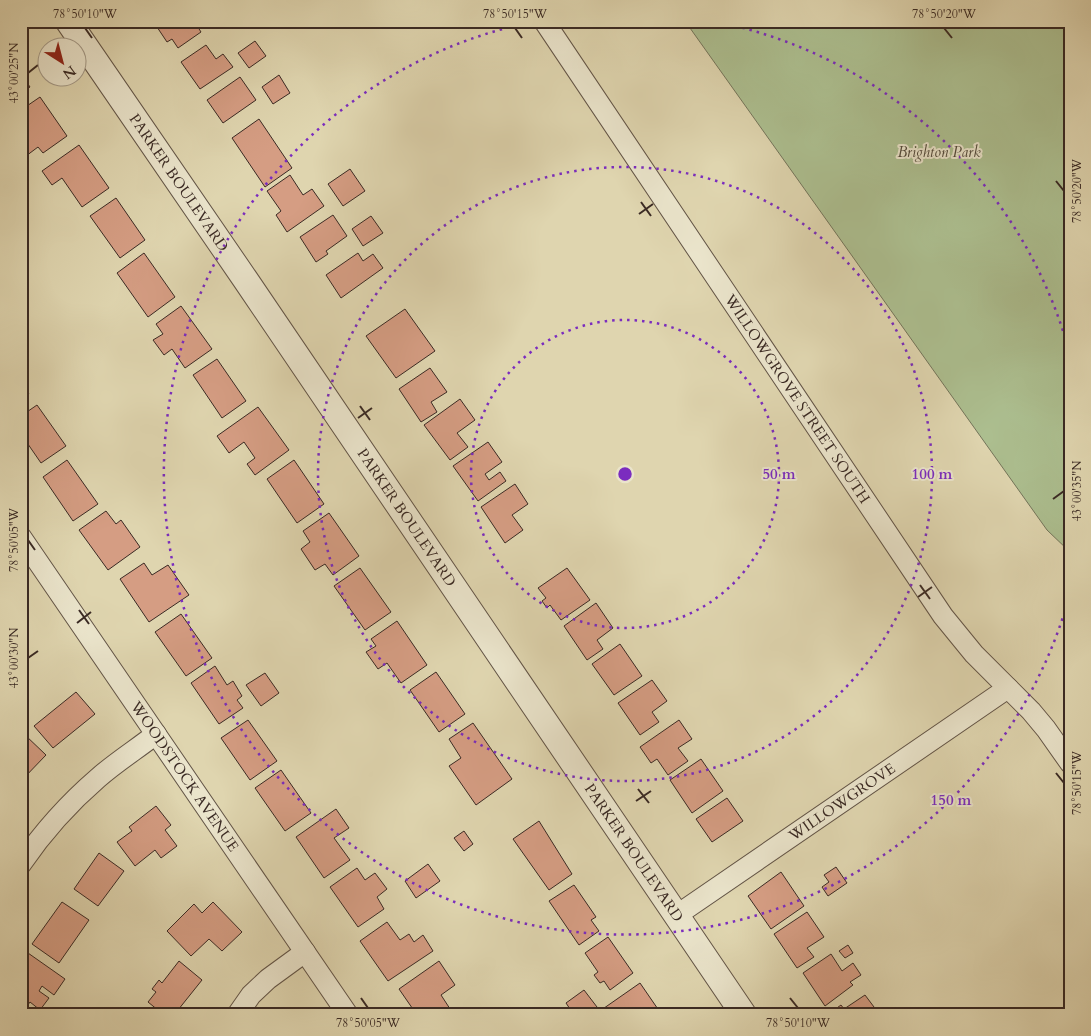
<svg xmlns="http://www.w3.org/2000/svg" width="1091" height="1036" viewBox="0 0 1091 1036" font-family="Cardo,serif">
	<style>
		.green { fill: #acbe8f; stroke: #73745a }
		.building { fill: #d59d83; stroke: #3a2a24 }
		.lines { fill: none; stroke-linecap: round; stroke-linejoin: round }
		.minor-casing { stroke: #635547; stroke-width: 22 }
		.tertiary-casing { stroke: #635547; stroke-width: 27 }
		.minor { stroke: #eae4cb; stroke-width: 20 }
		.tertiary { stroke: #eae4cb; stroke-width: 25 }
		.ticks { fill: none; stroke: #3a2a24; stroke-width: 2 }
		.ring { fill: none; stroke: #7b2cbf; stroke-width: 2.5; stroke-dasharray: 2.5 5 }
		.labels { text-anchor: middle; stroke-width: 4; stroke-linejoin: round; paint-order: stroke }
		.park-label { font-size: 15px; font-style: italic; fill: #514839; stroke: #eae4cb }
		.street-label { font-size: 15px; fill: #3a2a24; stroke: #eae4cb }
		.centre { fill: #7b2cbf; stroke: #eae4cb; stroke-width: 2.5 }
		.ring-label { font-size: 15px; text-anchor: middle; font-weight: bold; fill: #7b2cbf; stroke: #eae4cb; stroke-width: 4; stroke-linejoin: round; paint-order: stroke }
		.neatline { fill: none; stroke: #3a2a24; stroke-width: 2 }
		.ticks-label { font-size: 12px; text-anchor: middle; fill: #3a2a24 }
	</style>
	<rect width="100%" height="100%" fill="#dfd5af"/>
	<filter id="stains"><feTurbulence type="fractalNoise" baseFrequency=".004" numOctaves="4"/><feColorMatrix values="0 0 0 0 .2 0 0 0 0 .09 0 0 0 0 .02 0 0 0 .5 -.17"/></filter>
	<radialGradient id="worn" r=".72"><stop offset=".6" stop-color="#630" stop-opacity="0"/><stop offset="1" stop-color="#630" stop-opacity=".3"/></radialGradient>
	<path class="green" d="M685,21H1070V552L1047,530Z"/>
	<path class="building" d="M153,21H194L201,32L178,48L172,39L167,42Z
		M255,41L266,56L249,68L238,53Z
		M206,45L216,59L223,54L233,67L200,89L181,62Z
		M21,74L30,87L21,93Z
		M279,75L290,93L273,104L262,87Z
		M240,77L256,100L223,123L207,100Z
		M40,97L67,136L43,153L38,147L26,156L21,149V137L28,133L21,123V110Z
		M259,119L292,168L265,187L232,138Z
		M79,145L109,188L82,207L62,178L52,185L42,171Z
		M350,169L365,191L343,206L328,184Z
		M290,175L303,195L312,189L324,206L287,232L276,215L281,211L267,191Z
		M116,198L145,240L120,258L90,216Z
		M333,215L347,236L326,251L328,254L316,262L300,237Z
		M371,216L383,233L363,246L352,229Z
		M144,253L175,297L148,317L117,273Z
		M358,253L363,261L373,254L383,268L341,298L326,275Z
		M181,306L212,349L185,368L172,349L164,355L153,340L163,334L156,324Z
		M405,309L435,351L396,378L366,336Z
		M217,359L246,401L222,418L193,375Z
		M430,368L447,392L431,402L437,412L421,422L399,389Z
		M21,383L29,394L21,399Z
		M460,399L475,420L457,433L468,447L450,460L424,425Z
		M37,405L66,446L41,463L21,434V416Z
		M258,407L289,450L255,475L247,464L255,458L244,442L229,453L217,436Z
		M488,442L502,462L485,474L489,480L500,472L506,481L478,501L453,466Z
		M67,460L98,504L73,521L43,477Z
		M294,460L324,504L297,523L267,479Z
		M515,484L528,504L512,515L523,530L505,543L481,507Z
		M106,511L116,524L121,520L140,547L108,570L79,530Z
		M329,513L359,556L333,575L325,564L315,570L301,549L310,542L303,531Z
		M144,563L152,575L168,565L189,595L149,622L120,579Z
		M360,568L391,612L365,630L334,586Z
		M567,568L590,600L561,620L550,605L547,608L542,601L546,598L538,588Z
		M596,603L613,628L597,640L603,649L587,660L564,626Z
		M181,614L212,658L186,676L155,632Z
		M397,621L427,665L401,683L387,663L378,669L366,652L376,646L371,639Z
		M620,644L642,676L614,695L592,664Z
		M215,666L227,685L233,681L242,696L237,700L243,708L219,724L191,683Z
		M436,672L465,714L439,732L410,690Z
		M265,673L279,693L261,706L246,685Z
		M652,680L667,701L652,712L659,722L640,735L618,703Z
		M76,692L95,714L53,748L34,726Z
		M248,720L277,761L250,780L221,738Z
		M679,720L692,739L678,748L688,761L668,775L657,759L651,763L640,747Z
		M473,723L512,779L476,805L449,766L461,758L449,739Z
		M24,734L46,755L21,781V737Z
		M701,759L723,791L692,813L670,780Z
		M281,770L311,813L285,831L255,788Z
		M727,798L743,821L712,842L696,819Z
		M156,806L171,825L165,830L177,846L161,858L155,850L135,866L117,842L132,831L129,827Z
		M336,809L349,828L334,838L350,860L324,878L296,837Z
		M539,821L572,874L549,890L513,839Z
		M464,831L473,844L464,851L454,838Z
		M99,853L124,871L98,906L74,889Z
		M428,864L440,881L416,898L405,881Z
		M836,867L847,883L828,896L822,887L829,882L824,875Z
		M357,868L365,880L375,873L387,889L377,897L384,909L358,927L330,887Z
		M781,872L804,906L771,929L748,896Z
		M574,885L596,917L591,920L599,931L579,945L549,901Z
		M62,902L89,920L59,963L32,944Z
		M213,902L242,932L222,951L209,939L191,956L167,931L194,904L202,913Z
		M807,912L824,937L807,948L814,957L797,968L774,934Z
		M387,922L400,940L409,934L414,942L423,935L433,951L388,981L360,941Z
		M608,937L633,973L610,990L604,981L600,983L594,975L598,972L585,953Z
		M848,945L853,953L845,958L839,951Z
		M28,953L65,979L54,995L42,986L39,991L49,998L40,1010L30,1002L22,1013L21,1012V962Z
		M831,954L842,971L853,963L861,975L850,982L853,985L825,1006L803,973Z
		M179,961L202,980L174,1015H164L148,1002L156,992L152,989L159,980L162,983Z
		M439,961L455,985L441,995L454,1015H417L399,989Z
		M640,983L662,1015H596L597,1013Z
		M584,990L597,1007L586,1015H574L566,1003Z
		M865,995L880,1015H827L841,1005L844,1009Z"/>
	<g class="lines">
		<g class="minor-casing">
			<g id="minor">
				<path id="s1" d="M544,21L943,616L974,654L1031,711L1046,729L1070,763"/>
				<path id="s2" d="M21,537L348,1015"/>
				<path d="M21,864C43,832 69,803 98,778C116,762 137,749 156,734"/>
				<path id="s3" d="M677,915L1008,688"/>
				<path d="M237,1015L251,995L268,979L305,952"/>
			</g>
		</g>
		<g class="tertiary-casing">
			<g id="tertiary">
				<path id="s4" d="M68,21L245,279L744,1015"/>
			</g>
		</g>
		<use href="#minor" class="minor"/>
		<use href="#tertiary" class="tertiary"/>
	</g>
	<path class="ticks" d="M85,28L92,38M515,28L522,38M944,28L952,38M28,73L38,65M1056,181L1064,191M641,202L651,216M639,214L653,204M360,406L370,420M358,418L372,408M1053,499L1064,491M28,540L35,550M920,585L930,599M918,597L932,587M79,610L89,624M77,623L91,612M28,658L38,651M1056,773L1064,783M638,789L649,803M636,801L651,791M361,998L368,1008M790,998L798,1008"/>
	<g class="ring">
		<circle cx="625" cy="474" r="154"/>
		<circle cx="625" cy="474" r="307"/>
		<path d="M1069 597A461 461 0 1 1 537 21M713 21A461 461 0 0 1 1069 351"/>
	</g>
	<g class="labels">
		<g class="park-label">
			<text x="939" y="157">Brighton Park</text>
		</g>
		<g class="street-label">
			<text dy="5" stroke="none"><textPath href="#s4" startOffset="196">PARKER BOULEVARD</textPath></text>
			<text dy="5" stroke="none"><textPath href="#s1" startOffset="455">WILLOWGROVE STREET SOUTH</textPath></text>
			<text dy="5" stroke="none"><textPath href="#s4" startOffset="601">PARKER BOULEVARD</textPath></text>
			<text dy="5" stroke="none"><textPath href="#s2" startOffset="290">WOODSTOCK AVENUE</textPath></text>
			<text dy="5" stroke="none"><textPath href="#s3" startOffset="200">WILLOWGROVE</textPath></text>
			<text dy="5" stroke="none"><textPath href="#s4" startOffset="1006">PARKER BOULEVARD</textPath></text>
		</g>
	</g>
	<circle cx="625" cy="474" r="8" class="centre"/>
	<g class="ring-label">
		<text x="779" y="479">50 m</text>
		<text x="932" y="479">100 m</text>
		<text x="951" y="805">150 m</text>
	</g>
	<rect width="1091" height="1036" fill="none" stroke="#dfd5af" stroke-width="55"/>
	<g transform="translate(62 62) rotate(144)"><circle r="24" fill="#eae4cb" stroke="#a49a88"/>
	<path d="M0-4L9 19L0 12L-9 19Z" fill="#8f2418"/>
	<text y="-8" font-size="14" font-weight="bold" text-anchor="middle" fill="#3a2a24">N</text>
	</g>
	<rect x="28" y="28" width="1036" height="980" class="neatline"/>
	<g class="ticks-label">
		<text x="85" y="18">78°50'10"W</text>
		<text x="515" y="18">78°50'15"W</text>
		<text x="944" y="18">78°50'20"W</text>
		<text transform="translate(14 73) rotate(-90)" y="4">43°00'25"N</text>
		<text transform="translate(1077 191) rotate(-90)" y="4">78°50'20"W</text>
		<text transform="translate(1077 491) rotate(-90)" y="4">43°00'35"N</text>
		<text transform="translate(14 540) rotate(-90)" y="4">78°50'05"W</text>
		<text transform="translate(14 658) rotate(-90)" y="4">43°00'30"N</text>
		<text transform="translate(1077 783) rotate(-90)" y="4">78°50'15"W</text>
		<text x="368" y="1027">78°50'05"W</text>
		<text x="798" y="1027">78°50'10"W</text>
	</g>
	<rect width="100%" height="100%" filter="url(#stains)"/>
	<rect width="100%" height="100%" fill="url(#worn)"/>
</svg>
